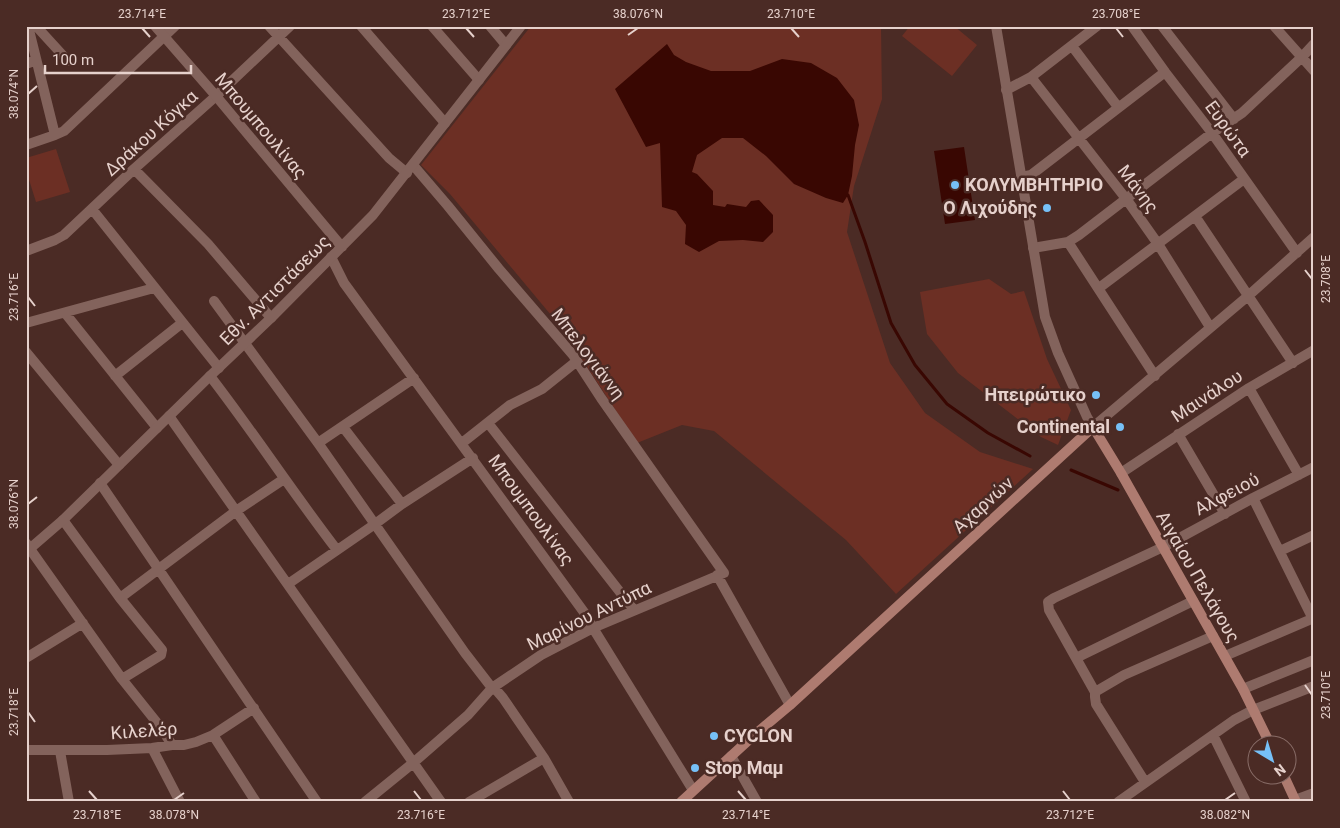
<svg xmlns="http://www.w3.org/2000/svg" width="1340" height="828" viewBox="0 0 1340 828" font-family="Roboto,sans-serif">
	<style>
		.green { fill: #6c2f24 }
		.water { fill: #390702 }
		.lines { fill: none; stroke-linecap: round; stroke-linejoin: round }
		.stream { stroke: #390702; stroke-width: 3 }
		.minor { stroke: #83635c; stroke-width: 10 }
		.tertiary { stroke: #83635c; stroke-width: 10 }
		.secondary { stroke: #ae7b70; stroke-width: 10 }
		.ticks { fill: none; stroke: #e6d1cc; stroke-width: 2 }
		.poi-dot { fill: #76c0f7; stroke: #4b2b25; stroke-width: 2 }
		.labels { text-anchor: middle; stroke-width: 5; stroke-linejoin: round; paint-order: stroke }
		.street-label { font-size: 18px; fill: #e6d1cc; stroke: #4b2b25 }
		.poi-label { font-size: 18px; font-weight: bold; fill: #e6d1cc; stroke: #4b2b25; text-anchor: start }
		.neatline { fill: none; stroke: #e6d1cc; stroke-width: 2 }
		.ticks-label { font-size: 12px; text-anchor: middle; fill: #e6d1cc }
	</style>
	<rect width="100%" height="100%" fill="#4b2b25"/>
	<path class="green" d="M531,26H881L882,99L854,186L847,232L890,363L925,413L980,452L1033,469L896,594L846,540L714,431L682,425L637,443L561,327L450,194L421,165Z
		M910,26H954L977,45L952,76L902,36Z
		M56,149L70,192L36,202L26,170V158Z
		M989,279L1011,294L1024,291L1047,359L1071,410L1058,445L1041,437L958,373L927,334L920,292Z"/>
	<path class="water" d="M667,44L674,55L686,62L711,71H750L782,59L811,63L837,78L854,100L859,125L855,145L852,176L848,195L843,203L826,198L794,184L766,156L743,138H722L697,155L692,172L697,174L713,191V205L725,207L727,204L746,207L751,201L759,200L773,215V232L763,242L743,240L719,241L699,252L685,244L686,225L676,211L662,207L660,143L646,147L615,89Z
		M964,147L975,220L945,224L934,151Z"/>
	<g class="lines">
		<path class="stream" d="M848,195L865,242L891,323L915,365L947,404L988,433L1030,456
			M1071,470L1118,490"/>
		<path class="minor" d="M28,26L55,135
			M36,26L68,61
			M269,26L389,158L407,173
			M361,26L445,123
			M432,26L479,80
			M490,26L506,45
			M1132,26L1165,72L1212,133L1297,253
			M1162,26L1234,119
			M1274,26L1314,71
			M1072,46L1118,107
			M26,64L36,60
			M1031,77L1127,200L1158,244L1210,327
			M1006,90L1031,77L1097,26
			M26,145L55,135L64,131L175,26
			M134,169L208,244L271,318
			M1021,177L1031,175L1165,72
			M92,209L219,368
			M1195,216L1293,363
			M1068,242L1155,376
			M1033,248L1068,242L1079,235L1212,133L1242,113L1302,57L1314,44
			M26,251L55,240L64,235L134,169L216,96L290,26
			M331,257L344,283L586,615L593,628L693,790
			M1099,288L1244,179
			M214,301L318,443L465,653L492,688L497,691L503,698L544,758L569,802
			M65,313L157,428
			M26,323L154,288
			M26,352L119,465
			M115,376L182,323
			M210,376C254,433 293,493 337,550
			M1249,388L1299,475
			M169,416L441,802
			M488,423L634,610
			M343,427L402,504
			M1093,427L1248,296L1314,237
			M1178,434L1225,514
			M318,443L414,378
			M462,443L510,405L542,389L577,361
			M1121,473L1249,388L1314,350
			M100,483L317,802
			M1253,498L1313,619
			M63,520L120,598L162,650L161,655L122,679
			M26,543L30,549L122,679L162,729L172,745
			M1280,551L1314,535
			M717,575L790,705
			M288,584L375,524L402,504L473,458
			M120,598L236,511L284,479
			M1225,656L1314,618
			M26,658L83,623
			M1076,658L1193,601
			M1243,689L1314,660
			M1095,692L1049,610L1048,602L1054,598L1163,547L1253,498L1314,467
			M1095,692L1124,675L1213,636
			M1095,692V697L1096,704L1145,782
			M213,735L256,802
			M1213,735L1246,802
			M152,748L180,802
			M26,750H107L152,748L172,745H184L196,742L213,735L254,708
			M60,751L69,802
			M731,756L757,802
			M1295,800L1314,793
			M365,802L413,763L468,715L492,688L541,655L593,628L724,573L601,398L573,355L499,269L448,206L413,165
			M469,802L544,758
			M1118,802L1234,720L1253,710L1314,686"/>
		<path class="tertiary" d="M155,26L216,96L342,247
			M996,26L1045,317L1058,353L1087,417L1093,427
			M26,552L63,520L210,376L271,318L373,215L521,26"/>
		<path class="secondary" d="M1284,776L1296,802
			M681,802L752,737L790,705L1093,427L1121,473L1243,689L1271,746"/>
	</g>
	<path class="ticks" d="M142,28L150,37M466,28L474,37M791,28L799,37M1116,28L1123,37M628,35L638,28M28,94L37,86M1305,270L1312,279M28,297L35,306M28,504L37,497M1305,685L1312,695M28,712L35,722M89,791L97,800M414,791L421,800M738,791L746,800M1063,791L1070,800M174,800L184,793M1225,800L1235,793"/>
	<g class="poi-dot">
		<circle cx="955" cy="185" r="5"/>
		<circle cx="1047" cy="208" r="5"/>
		<circle cx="1096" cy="395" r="5"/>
		<circle cx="1120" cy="427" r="5"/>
		<circle cx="714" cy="736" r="5"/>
		<circle cx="695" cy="768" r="5"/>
	</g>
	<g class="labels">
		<g class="street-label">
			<text transform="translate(261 126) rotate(50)" y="6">Μπουμπουλίνας</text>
			<text transform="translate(1228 129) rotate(54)" y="6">Ευρώτα</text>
			<text transform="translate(151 133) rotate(-42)" y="6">Δράκου Κόγκα</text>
			<text transform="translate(1138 189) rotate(53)" y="6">Μάνης</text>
			<text transform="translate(275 290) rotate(-45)" y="6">Εθν. Αντιστάσεως</text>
			<text transform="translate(588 354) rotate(53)" y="6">Μπελογιάννη</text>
			<text transform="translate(1207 396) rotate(-33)" y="6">Μαινάλου</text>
			<text transform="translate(1227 494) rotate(-28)" y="6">Αλφειού</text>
			<text transform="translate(983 505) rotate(-42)" y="6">Αχαρνών</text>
			<text transform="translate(531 510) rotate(54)" y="6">Μπουμπουλίνας</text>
			<text transform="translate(1198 577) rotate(60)" y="6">Αιγαίου Πελάγους</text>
			<text transform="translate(589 616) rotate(-26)" y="6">Μαρίνου Αντύπα</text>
			<text transform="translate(144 731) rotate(-4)" y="6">Κιλελέρ</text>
		</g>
		<g class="poi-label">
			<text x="965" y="191">ΚΟΛΥΜΒΗΤΗΡΙΟ</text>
			<text x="1037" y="214" text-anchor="end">Ο Λιχούδης</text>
			<text x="1086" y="401" text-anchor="end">Ηπειρώτικο</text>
			<text x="1110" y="433" text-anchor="end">Continental</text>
			<text x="724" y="742">CYCLON</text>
			<text x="705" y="774">Stop Μαμ</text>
		</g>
	</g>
	<rect width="1340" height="828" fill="none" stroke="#4b2b25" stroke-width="55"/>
	<g transform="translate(1272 760) rotate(142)"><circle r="24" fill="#4b2b25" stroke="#896d68"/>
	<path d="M0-4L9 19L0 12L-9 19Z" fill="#76c0f7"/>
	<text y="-8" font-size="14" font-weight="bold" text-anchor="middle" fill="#e6d1cc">N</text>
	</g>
	<path d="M45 65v8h146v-8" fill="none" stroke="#e6d1cc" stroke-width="2.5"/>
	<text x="52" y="65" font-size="15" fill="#e6d1cc" stroke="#4b2b25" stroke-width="4" paint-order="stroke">100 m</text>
	<rect x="28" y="28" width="1284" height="772" class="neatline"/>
	<g class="ticks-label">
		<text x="142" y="18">23.714°E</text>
		<text x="466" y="18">23.712°E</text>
		<text x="638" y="18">38.076°N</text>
		<text x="791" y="18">23.710°E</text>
		<text x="1116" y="18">23.708°E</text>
		<text transform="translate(14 94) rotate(-90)" y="4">38.074°N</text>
		<text transform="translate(1326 279) rotate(-90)" y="4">23.708°E</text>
		<text transform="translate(14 297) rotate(-90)" y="4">23.716°E</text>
		<text transform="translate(14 504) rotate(-90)" y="4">38.076°N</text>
		<text transform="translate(1326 695) rotate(-90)" y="4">23.710°E</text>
		<text transform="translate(14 712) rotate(-90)" y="4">23.718°E</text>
		<text x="97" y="819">23.718°E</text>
		<text x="174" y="819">38.078°N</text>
		<text x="421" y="819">23.716°E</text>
		<text x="746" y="819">23.714°E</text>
		<text x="1070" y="819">23.712°E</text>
		<text x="1225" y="819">38.082°N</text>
	</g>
</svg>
